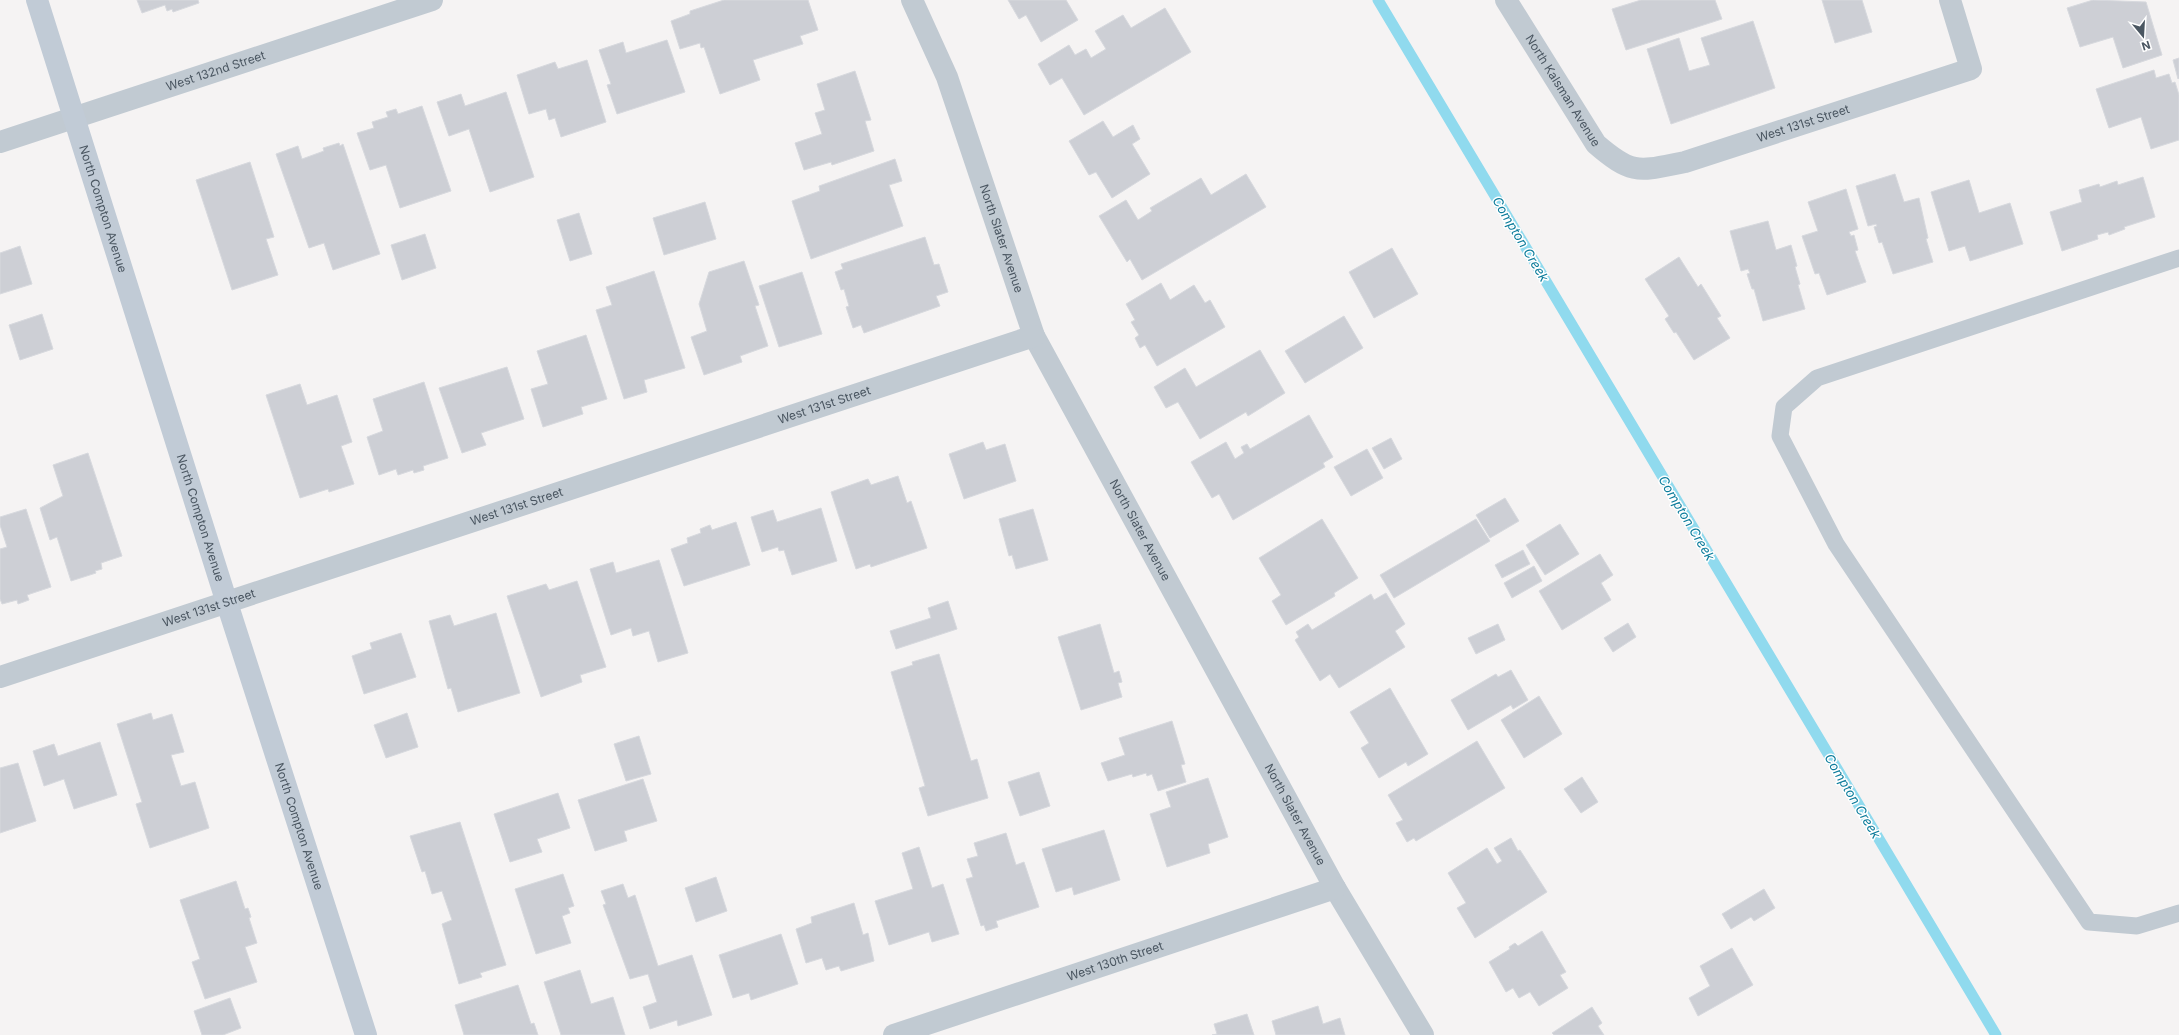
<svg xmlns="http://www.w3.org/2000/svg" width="2179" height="1035" viewBox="0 0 2179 1035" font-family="Inter,sans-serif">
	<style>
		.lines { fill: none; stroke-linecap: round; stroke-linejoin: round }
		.stream { stroke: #90daee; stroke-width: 11 }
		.building { fill: #cdcfd5; stroke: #d7d9de }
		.lane { stroke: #c1cad2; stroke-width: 17 }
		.street { stroke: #c1cad2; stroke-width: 22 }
		.secondary { stroke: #c1cbd6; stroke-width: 22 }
		.labels { text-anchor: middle; stroke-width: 3; stroke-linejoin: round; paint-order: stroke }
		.street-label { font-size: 12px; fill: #4a5661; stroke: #fff }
		.water-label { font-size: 13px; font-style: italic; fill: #0c7c9b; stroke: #fff }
	</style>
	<rect width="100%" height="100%" fill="#f5f3f3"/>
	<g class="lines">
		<path class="stream" d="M1378,0L1996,1035"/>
	</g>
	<path class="building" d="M137,0H198L199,3L173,12L172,9L167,11L165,5L142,13Z
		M724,0H808L818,30L800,36L803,44L753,60L760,80L720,94L704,47L701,48L700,43L680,49L671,21L690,14V11Z
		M1008,0H1066L1078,20L1041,42L1026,15L1019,19Z
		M1641,0H1715L1722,19L1626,50L1612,9Z
		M1822,0H1862L1872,32L1835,43Z
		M2093,0L2146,2L2162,55L2123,68L2113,37L2080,47L2067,8Z
		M1165,8L1191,52L1084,115L1062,78L1050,85L1038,64L1069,45L1075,55L1086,49L1091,58L1106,49L1095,31L1123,15L1131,28Z
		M1753,21L1775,88L1671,124L1647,49L1679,38L1689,71L1710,65L1701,38Z
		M667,40L685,92L617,114L607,85L611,84L599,50L623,42L626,53Z
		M2179,58V78L2178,79L2173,60Z
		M587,60L606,122L561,137L555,118L549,120L546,109L529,114L517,75L555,62L558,69Z
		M2154,70L2156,78L2169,74L2172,83L2175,82L2179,95V140L2151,149L2141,117L2109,128L2096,89Z
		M855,71L871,120L865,121L874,151L832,165L831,162L804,170L795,143L822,134L815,113L825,110L817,84Z
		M506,92L534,177L490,192L469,129L449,136L437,102L461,94L465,106Z
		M422,106L451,191L400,208L386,165L370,170L357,133L374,128L372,122L388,117L386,112L396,109L398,114Z
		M1103,121L1113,137L1133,125L1140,139L1132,144L1150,174L1112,198L1096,172L1089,175L1069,141Z
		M339,143L340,146L343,144L380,254L333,270L324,243L309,248L276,154L298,146L302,159L324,151L323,148Z
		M895,159L902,181L889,185L903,226L811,259L792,201L820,191L819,186Z
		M250,162L274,237L266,239L278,275L232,290L196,180Z
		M1246,174L1266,207L1142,280L1130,259L1127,262L1099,216L1126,200L1138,220L1152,211L1150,208L1201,178L1211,195Z
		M1895,174L1904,202L1919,198L1928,238L1926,239L1933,262L1893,274L1882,242L1879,243L1874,227L1877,226L1876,224L1868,226L1856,186Z
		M2143,177L2155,217L2124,227L2125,229L2109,235L2108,232L2097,235L2098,239L2062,251L2050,212L2082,202L2079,190L2099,184L2100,187L2117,181L2118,185Z
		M1969,180L1979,213L2010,203L2023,244L1970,261L1965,246L1949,251L1931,192Z
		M1846,189L1858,229L1849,232L1851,236L1854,235L1858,250L1855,251L1866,282L1827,295L1819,273L1815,274L1802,236L1818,231L1808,202Z
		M705,202L716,239L664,255L653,218Z
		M579,213L592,254L570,261L557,220Z
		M1768,221L1776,250L1791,245L1797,266L1795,267L1800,284L1798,285L1805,309L1763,321L1754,289H1752L1747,274L1750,273L1748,269L1741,271L1730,231Z
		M425,234L436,268L402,280L391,245Z
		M925,237L934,265L939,264L948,292L936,296L940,306L864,333L861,325L853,328L846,307L849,306L844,289L841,290L835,272L843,269L841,264Z
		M20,246L32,284L0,294V253Z
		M1392,248L1418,294L1374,318L1349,272Z
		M1679,257L1698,287L1701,284L1721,316L1717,318L1730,338L1694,360L1676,332L1674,333L1665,319L1669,316L1645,279Z
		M744,261L759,305L755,306L768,346L740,356L742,362L704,375L691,337L707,331L699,304L709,272Z
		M654,271L685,368L644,380L647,392L624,399L596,310L612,305L606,287Z
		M802,272L822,334L779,347L759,286Z
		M1161,283L1170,300L1194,285L1205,303L1210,300L1225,327L1157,366L1145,345L1140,348L1135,338L1139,335L1131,322L1135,320L1126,304Z
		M42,314L53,349L20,360L9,325Z
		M1344,316L1363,348L1305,383L1285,351Z
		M586,335L607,399L581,407L583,414L543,427L531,389L548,384L537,351Z
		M1260,350L1285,393L1248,416L1246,412L1200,439L1178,402L1166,408L1154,387L1185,368L1196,387Z
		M507,367L524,419L481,433L486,445L462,453L439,388Z
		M424,382L448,458L423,466L424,470L414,473L413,470L398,475L396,469L379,475L367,437L383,431L373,399Z
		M300,384L307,405L337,395L352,442L341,446L354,484L329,492L328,489L300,498L266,395Z
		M1309,415L1333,457L1323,463L1325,467L1233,520L1219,494L1212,498L1191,462L1226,442L1235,459L1244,453L1241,447L1247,444L1250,449Z
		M1391,438L1402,459L1384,469L1372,448Z
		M983,442L986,450L1005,444L1016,481L964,499L949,454Z
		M1367,449L1383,478L1351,496L1334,467Z
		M88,453L122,556L101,563L102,569L95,571L96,573L71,581L57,537L50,540L40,508L63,496L53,465Z
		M898,476L907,503L911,501L927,548L871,567L870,564L856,569L831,492L868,479L871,485Z
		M1505,498L1519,521L1490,538L1476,515Z
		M821,508L837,561L792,575L784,550L779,551L778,547L762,552L751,517L773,510L777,522Z
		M26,509L51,587L27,595L29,600L18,604L17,600L2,604L0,599V549L7,547L0,525V517Z
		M1033,509L1048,560L1016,569L1012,555L1009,556L999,519Z
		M1322,519L1358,578L1334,593L1335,596L1286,625L1272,601L1281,595L1259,558Z
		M1476,519L1490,541L1394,598L1380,575Z
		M736,522L750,565L684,586L671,549L688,543L687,538L701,533L700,529L710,525L712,530Z
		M1560,524L1579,554L1545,575L1526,545Z
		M1523,550L1530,564L1502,578L1495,565Z
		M1600,554L1613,575L1601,583L1611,600L1562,630L1539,591Z
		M659,560L688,653L658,662L649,631L633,636L631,628L611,635L590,569L613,562L616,573Z
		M1534,566L1542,581L1512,598L1504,583Z
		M577,581L606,667L580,675L582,682L541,697L507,596L546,584L549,590Z
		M1386,593L1405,624L1395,631L1405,647L1339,688L1330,674L1320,681L1295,640L1299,637L1296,632L1308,624L1312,630L1371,594L1374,600Z
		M948,601L957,629L896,649L890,631L931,618L928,608Z
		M496,613L520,693L458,712L451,688L448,689L429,621L450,615L454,626Z
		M1628,623L1636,637L1613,652L1604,638Z
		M1100,624L1114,673L1119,671L1122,682L1118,683L1122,697L1081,710L1058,637Z
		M1498,624L1505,640L1476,654L1468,638Z
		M401,633L416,677L364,694L352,656L372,649L370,643Z
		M939,654L971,761L977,759L988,798L928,816L919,788L925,786L891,672L913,665L912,662Z
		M1511,670L1528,700L1513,709L1511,705L1468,730L1451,700L1496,674L1498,677Z
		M1390,688L1428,754L1408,766L1406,762L1379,778L1361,748L1369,743L1350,712Z
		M1539,696L1562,734L1524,758L1501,720Z
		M151,713L153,720L172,714L184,752L171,755L181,786L195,782L209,828L150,848L136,804L142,802L117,724Z
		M407,713L418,747L386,758L374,725Z
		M1172,721L1185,764L1181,765L1186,782L1158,791L1152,774L1147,776L1146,773L1133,777L1132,774L1108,781L1101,763L1125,755L1119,738Z
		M639,736L651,774L626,781L614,744Z
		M1477,741L1505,788L1416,841L1414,838L1407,842L1396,823L1403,820L1388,795Z
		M100,742L117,795L74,809L64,779L44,786L33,751L54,744L58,756Z
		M18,763L36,821L0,833V768Z
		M1039,772L1050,806L1020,816L1008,782Z
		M1582,777L1598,802L1581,813L1564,789Z
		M1208,778L1228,837L1208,844L1210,853L1167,867L1150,814L1171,807L1166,792Z
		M643,779L657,821L624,831L627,841L595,851L578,800Z
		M558,793L570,828L537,839L542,852L510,862L494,814Z
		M460,822L506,965L480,973L482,977L459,984L442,924L452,920L442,891L432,894L425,871L422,872L410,836Z
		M1104,830L1120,880L1074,895L1072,887L1056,892L1042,849Z
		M1006,833L1016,865L1024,862L1039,907L996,921L998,927L986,931L984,925L981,926L966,879L973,877L967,859L978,856L974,843Z
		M1511,838L1518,851L1520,850L1547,892L1475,938L1457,908L1466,903L1448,873L1487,848L1497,864L1502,861L1494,848Z
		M919,847L932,888L943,884L959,934L932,942L929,932L889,945L875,901L913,889L902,853Z
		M563,874L574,906L568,908L570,913L562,916L571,943L536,954L515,889Z
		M716,877L727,911L696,922L685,888Z
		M236,881L245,909L248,908L251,917L249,918L257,943L245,947L257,982L205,999L192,962L200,959L180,900Z
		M623,884L628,898L635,895L658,966L692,955L712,1015L678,1026L677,1020L650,1029L643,1007L657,1002L648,974L630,979L603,905L606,904L601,891Z
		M1764,889L1775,908L1754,921L1751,917L1731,929L1722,914Z
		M854,903L863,935L868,933L874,961L841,971L839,966L826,970L822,958L806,963L796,929L812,923L811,917Z
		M1542,931L1566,972L1560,975L1568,988L1539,1006L1530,992L1519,998L1513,988L1506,992L1489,962L1510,949L1509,947L1515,943L1518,946Z
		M781,934L798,984L751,1000L749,993L733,998L719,955Z
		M1732,948L1753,985L1698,1016L1689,998L1710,986L1700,966Z
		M580,970L591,1004L613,997L625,1035H561L544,982Z
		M518,985L531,1024L534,1023L538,1035H464L455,1005Z
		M230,998L241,1028L223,1035H202L194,1011Z
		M1318,1006L1323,1024L1340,1018L1345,1035H1276L1272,1021Z
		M1592,1007L1602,1023L1598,1026L1604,1035H1554L1552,1033Z
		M1247,1014L1254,1035H1212L1217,1034L1214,1024Z"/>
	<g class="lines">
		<path class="lane" d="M2179,258L1817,378L1784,407L1780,436L1836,544L2089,922L2137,926L2179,913"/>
		<g class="street">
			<path id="s1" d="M912,0L947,77L1034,336L1335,888L1423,1035"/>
			<path id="s2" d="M1506,0L1596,144C1633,176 1639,171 1685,162L1971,69L1950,0"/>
			<path id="s3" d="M0,142L432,0"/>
			<path id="s4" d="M0,677L1034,336"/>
			<path id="s5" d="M894,1035L1335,888"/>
		</g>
		<path class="secondary" id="s6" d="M37,0L227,603L366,1035"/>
	</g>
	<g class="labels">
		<g class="street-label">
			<text dy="4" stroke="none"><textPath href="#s3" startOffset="227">West 132nd Street</textPath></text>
			<text dy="4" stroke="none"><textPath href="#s2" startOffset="107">North Kalsman Avenue</textPath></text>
			<text dy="4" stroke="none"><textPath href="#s2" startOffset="391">West 131st Street</textPath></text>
			<text dy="4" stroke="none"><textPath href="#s6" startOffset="219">North Compton Avenue</textPath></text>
			<text dy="4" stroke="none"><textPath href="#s1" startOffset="255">North Slater Avenue</textPath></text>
			<text dy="4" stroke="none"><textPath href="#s4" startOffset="868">West 131st Street</textPath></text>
			<text dy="4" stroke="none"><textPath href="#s4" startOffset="544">West 131st Street</textPath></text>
			<text dy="4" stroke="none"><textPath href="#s6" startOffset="543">North Compton Avenue</textPath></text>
			<text dy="4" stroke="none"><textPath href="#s1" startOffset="579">North Slater Avenue</textPath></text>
			<text dy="4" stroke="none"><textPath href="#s4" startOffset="220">West 131st Street</textPath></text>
			<text dy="4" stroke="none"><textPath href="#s1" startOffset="903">North Slater Avenue</textPath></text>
			<text dy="4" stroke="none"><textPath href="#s6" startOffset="867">North Compton Avenue</textPath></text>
			<text dy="4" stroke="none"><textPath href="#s5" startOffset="233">West 130th Street</textPath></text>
		</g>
		<g class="water-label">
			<text transform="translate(1521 239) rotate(59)" y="5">Compton Creek</text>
			<text transform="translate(1687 518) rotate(59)" y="5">Compton Creek</text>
			<text transform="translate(1853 796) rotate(59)" y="5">Compton Creek</text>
		</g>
	</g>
	<g transform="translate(2143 36) rotate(162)" stroke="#ffffff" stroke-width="3" paint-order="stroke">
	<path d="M0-3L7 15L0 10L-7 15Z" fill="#4a5661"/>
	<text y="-6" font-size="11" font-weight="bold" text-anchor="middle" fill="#4a5661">N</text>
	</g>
</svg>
